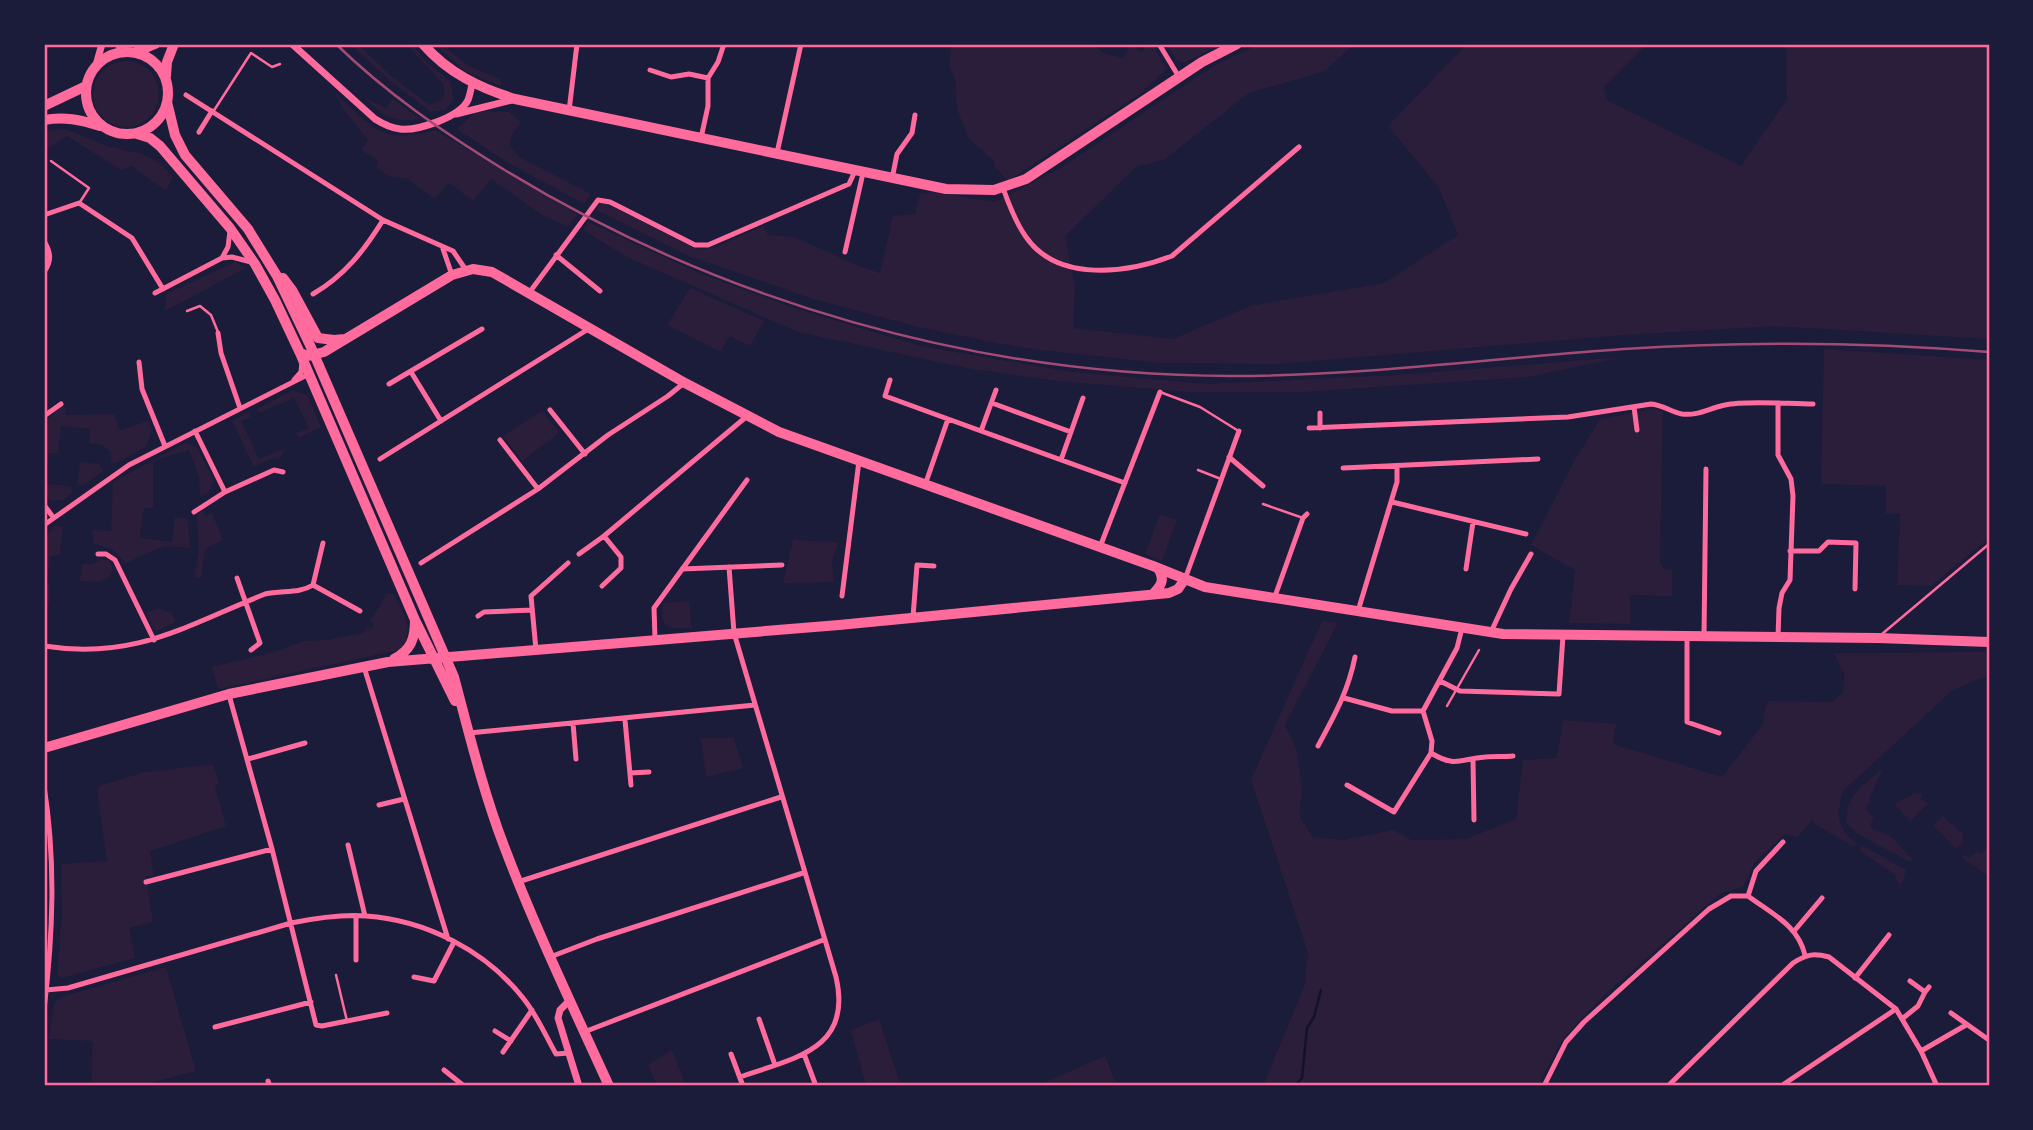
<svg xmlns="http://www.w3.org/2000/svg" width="2033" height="1130" viewBox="0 0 2033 1130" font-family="'PT Sans Narrow',sans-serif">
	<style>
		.green { fill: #2a1e3b }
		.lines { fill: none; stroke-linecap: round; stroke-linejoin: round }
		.stream { stroke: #12122b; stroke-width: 2.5 }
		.service { stroke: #ff6b9d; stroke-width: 2.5 }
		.minor { stroke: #ff6b9d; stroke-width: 5 }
		.tertiary { stroke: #ff6b9d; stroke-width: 7 }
		.trunk { stroke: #ff6b9d; stroke-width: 10 }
		.rail { stroke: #a44b75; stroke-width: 2.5 }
		.neatline { fill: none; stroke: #ff6b9d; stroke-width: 2.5 }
	</style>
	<rect width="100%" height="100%" fill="#1b1b3a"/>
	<path class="green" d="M350,44H358L391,76L430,105L443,98L445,91L443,84L407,44H412L426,62L450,81L454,99L445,110L431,112L390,81Z
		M434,44H441L469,66L500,79L501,86L466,72Z
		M952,44H1092L1102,52L1122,58L1131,45L1142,52L1145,47L1139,44H1152L1167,69L1141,93L1008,181L995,167L994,161L969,139L957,109L955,80L949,65Z
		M1166,44H1222L1184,63L1176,59Z
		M1259,44H1354L1325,71L1249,93L1164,160L1136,167L1065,236L1075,287L1073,328L1173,339L1250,306L1384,283L1458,235L1439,188L1388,126L1467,44H1647L1604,87L1607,100L1741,166L1787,99L1786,44H1989V339L1775,326L1625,335L1278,364L1160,363L1023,348L922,328L813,299L684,254L596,210L599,204H606L699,250L716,247L763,226L768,235L794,237L859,266L880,273L893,216L915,214L920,194L933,192L995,202L1062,167L1212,67Z
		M93 94a33 33 0 1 1 66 0a33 33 0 1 1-66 0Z
		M335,93C372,127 381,145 435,130L577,214L568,227L542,215L491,179L473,201L449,183L435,199L408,179L389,176L376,167L378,160L361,150L368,140L344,110Z
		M364,98L387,108L392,98L420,119C393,124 383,115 364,98Z
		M477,111L509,112L521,122L512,135L510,146L519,157L591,194L584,204L505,161L457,129Z
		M63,129C78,132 90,140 104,145C136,155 149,149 173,177L166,191L132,166L121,170L67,136L44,151V132Z
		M588,222L701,274L794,308L920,346L1072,372L1206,384L1397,375L1624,357L1528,377L1301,392H1189L1058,381L971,369L798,332L627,257L583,230Z
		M235,262L246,268L165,311L166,294Z
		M690,288L764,321L750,346L730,336L720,352L667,325Z
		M1824,349L1989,360V538L1931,586L1897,585L1900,513L1886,514V486L1821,484Z
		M293,390L308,396L321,427L299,438L297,433L309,428L294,398L259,413L257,409Z
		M62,406H65L66,415L114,414L120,430L148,421L152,431L146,447L115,464L111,462V452L102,445L89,443L90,429L61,426L58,453H49L46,481H44V424Z
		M1652,409L1663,411L1660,563L1664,569L1672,570V596L1630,595L1631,624L1569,623L1575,570L1531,545L1573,463L1600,419Z
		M542,411L559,433L522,461L503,436Z
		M249,412L251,417L241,421L259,459L286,448L279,459L272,458L254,467L232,421Z
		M185,443L197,447L214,481L209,492L200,496L199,476L189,450L156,460L153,464V508H144L140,538L172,542L175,517L188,519L190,548L164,546L126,563L113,550L93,543V530L111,531L113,482Z
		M80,462L99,464L104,471L83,485H78Z
		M45,484L71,486L73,492L63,500L51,501L45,495Z
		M203,510L205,516L212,513L223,540L205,549L201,578L194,577L199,552L197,515Z
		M1160,514L1177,520L1162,561L1145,554Z
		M54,526H63L60,555L50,556L47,584L50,585L49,605H44V538Z
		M793,540L839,542L832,561L834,582L783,583Z
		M100,560H109L113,569C107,585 95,582 80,581L82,564H92Z
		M387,593L393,594C404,613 417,632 399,650L218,689L212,667L271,653L304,641L328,640L363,633L367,627L371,629L374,624L370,622Z
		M689,601L692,628C669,630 659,629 663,603Z
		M158,608L172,613L176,622L158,631L153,629L146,613Z
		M1322,621L1338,623L1285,725L1296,749L1302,786L1300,817L1313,837L1344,840L1393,830L1411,840L1466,839L1516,819L1523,760L1557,758L1563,720L1616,724L1613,744L1722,777L1763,724L1764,712L1768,701L1832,702L1843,692L1845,675L1834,653L1989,652V678L1984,677L1953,690L1843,791C1837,816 1835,825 1856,843L1854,847L1814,824L1813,820L1797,837L1785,834L1755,862L1743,887L1721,893L1601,998L1562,1040L1538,1086H1263L1304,987L1308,953L1251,780Z
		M701,738H734L743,768L706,777Z
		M213,764L219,783L215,786L226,826L150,851L154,876H146L153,922L129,928L135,958L62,978L57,974L62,914L61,864L107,861L97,790L99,786L141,773Z
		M1879,771H1882L1869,799L1871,802L1865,808L1874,818L1870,825L1872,828L1892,837L1912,859L1910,862L1858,834L1847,824C1844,796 1860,789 1879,771Z
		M1916,793L1922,794L1921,800L1929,803L1910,821L1894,804Z
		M1943,816L1963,834V843L1956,849L1933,825Z
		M1863,846L1906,870L1902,885L1897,882L1895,875L1859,850Z
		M1989,846V876L1962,858L1965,854L1969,858L1978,851L1981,854Z
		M166,967L196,1071L138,1086H79L91,1084L93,1041L49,1039L54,1003L61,997Z
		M879,1019L901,1086H866L851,1030Z
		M672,1050L686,1086H657L648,1065Z
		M1105,1056L1117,1086H1036Z"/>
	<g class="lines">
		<path class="stream" d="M1295,1086L1302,1078L1307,1028L1314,1017L1321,990"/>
		<path class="service" d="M213,112L251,53L272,67L280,64
			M51,161L89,188L80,202
			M187,311L200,306L211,315L218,332
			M1160,392L1200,407L1237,430
			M1198,470L1221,479
			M1263,504L1303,518
			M1882,634L1989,544
			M1447,706L1479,650
			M336,975L347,1021"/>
		<path class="minor" d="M1159,44L1179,77
			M650,70L671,77L689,74L708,78
			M186,95L383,220L453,251L466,270
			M569,111L577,44
			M199,132L212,111
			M701,138L708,106V78L718,62L724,44
			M777,153L801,44
			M892,179L897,154L912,133L915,115
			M1003,188C1009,205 1016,223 1026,237C1058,283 1128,273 1172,256L1299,147
			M44,215L79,203L132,238L163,289
			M44,241C51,252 52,261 44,272
			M443,249L452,275
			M845,252L863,173
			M556,255L600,291
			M222,258L228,247L230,231
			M155,293L222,258L232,257L251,262
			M529,293L598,200L610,202L695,245H708L849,184L855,171
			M313,294C344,276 364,251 383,220
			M218,333L221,353L240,408
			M139,362L142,389L165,446
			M411,372L441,421
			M294,380L301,372L302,361
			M890,380L885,396L948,419
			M389,384L482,329
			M992,403L1071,432
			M1634,407L1637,430
			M550,410L585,454
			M1320,413V428
			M44,416L61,404
			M1309,428L1568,417L1651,404C1663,405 1671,412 1682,414C1699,416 1709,408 1725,405C1745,400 1789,404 1813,404
			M195,431L225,492L274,470L283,472
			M981,431L996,390
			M500,440L538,489
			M1229,457L1263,486
			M380,459L590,328
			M1061,460L1083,398
			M1343,468L1538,459
			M925,485L948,419L1125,483
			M1392,502L1526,534
			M44,505L53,517
			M194,512L225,492
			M44,525L129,465L309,374
			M1100,547L1160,392
			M1790,551H1819L1828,542L1856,543L1855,589
			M98,554H106L115,560L154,640
			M579,554L604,536L746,417
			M421,563L538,489L608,435L668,396L684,383
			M729,567L734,633L836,977C853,1050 794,1058 740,1077
			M682,569L782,565
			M1466,569L1473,522
			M237,578L260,643L251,650
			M1185,579L1239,431
			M313,585L360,611
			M602,586L621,568V557L604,536
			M842,596L859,461
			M1274,599L1303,518L1307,514
			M1358,611L1397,482V467
			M478,616L484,612L532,610
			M913,617L917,565L934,566
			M1491,632L1511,589L1531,554
			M1687,637V722L1719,733
			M1704,637L1706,469
			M1778,637L1779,608L1782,593L1790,580L1793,496L1791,479L1778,455V405
			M655,639L654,608L747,480
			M44,646C135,660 185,626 265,594C282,590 299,594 313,585L323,543
			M536,650L531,596L568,563
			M364,667L448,939
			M1440,681L1460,691L1559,694L1563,636
			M229,695L272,849L316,1025L322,1026L387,1013
			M1344,698L1392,711H1423
			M625,720L631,785
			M573,723L576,759
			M469,733L755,705
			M1318,746C1334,716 1348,692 1355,657
			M1431,753C1456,768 1459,759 1485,757C1494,756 1504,757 1513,756
			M248,759L305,743
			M1473,760L1474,820
			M630,773L649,772
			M1347,785L1394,812L1431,753L1432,741L1423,711L1457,648L1462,628
			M44,786C56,861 53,935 44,1010
			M379,805L404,799
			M348,845L365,916
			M146,882L272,849
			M518,882L781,797
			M1748,896C1772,914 1798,925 1805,955
			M1748,896L1756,871L1783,842
			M356,916V960
			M1795,930L1822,898
			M550,957L597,939L803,873
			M414,977L434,981L454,942
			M1855,978L1889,935
			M1910,981L1925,992L1929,987
			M46,990L68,988L291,923C316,918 341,914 366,916C426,920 486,951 523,998C537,1015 545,1035 556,1054L569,1053
			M1951,1013L1989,1040
			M759,1019L775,1065
			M1902,1019L1918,1006L1925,992
			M215,1027L311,1002
			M495,1031L511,1041
			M584,1032L823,940
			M1921,1051L1966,1025
			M503,1052L532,1010
			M731,1054L743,1086
			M804,1054L816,1086
			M444,1070L464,1086
			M268,1081L270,1086
			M1784,1084L1896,1009
			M1544,1086L1566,1042L1584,1022L1709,909L1731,896H1748
			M1668,1086L1793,963C1807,954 1814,953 1829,957L1896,1009L1921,1051L1937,1086"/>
		<path class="tertiary" d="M118,44L123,52
			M292,44L375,119C383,124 390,128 400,129C418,131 460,117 468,100C470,95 471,89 472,84
			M96,65L102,44
			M456,114L512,100
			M570,1000L560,1010L558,1018L579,1086"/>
		<path class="trunk" d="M423,44C448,73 480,88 515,99L946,189L994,190L1026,179L1202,62L1237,44
			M86 93a41 41 0 1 1 82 0a41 41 0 1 1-82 0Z
			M136,52L155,44
			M166,76L167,62L174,44
			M167,102L175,135L185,155L248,229L277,276L310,345L454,677C469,733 483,791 504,846C535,928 573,1007 609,1086
			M44,106L86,86
			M44,120C64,116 81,120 100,126
			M137,134L150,138L160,146L230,228L255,264L275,300L300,353L415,620L455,701
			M283,278L292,290L318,338L334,340L345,339
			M300,353L308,356L324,352L452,275L473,269L492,272L685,383L779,432L1153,566L1205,587L1503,634L1878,638L1989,642
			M1153,594C1162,585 1165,579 1158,568
			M394,659C411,650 415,639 415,620
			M44,748L229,694L388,662L839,625L1169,593L1178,589L1185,579"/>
		<path class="rail" d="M336,44C386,93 443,132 503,169C720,302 978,376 1232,376C1363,376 1493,358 1624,349C1746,341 1867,342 1989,352"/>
	</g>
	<rect width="2033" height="1130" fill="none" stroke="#1b1b3a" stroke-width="91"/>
	<rect x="46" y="46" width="1942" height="1038" class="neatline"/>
</svg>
